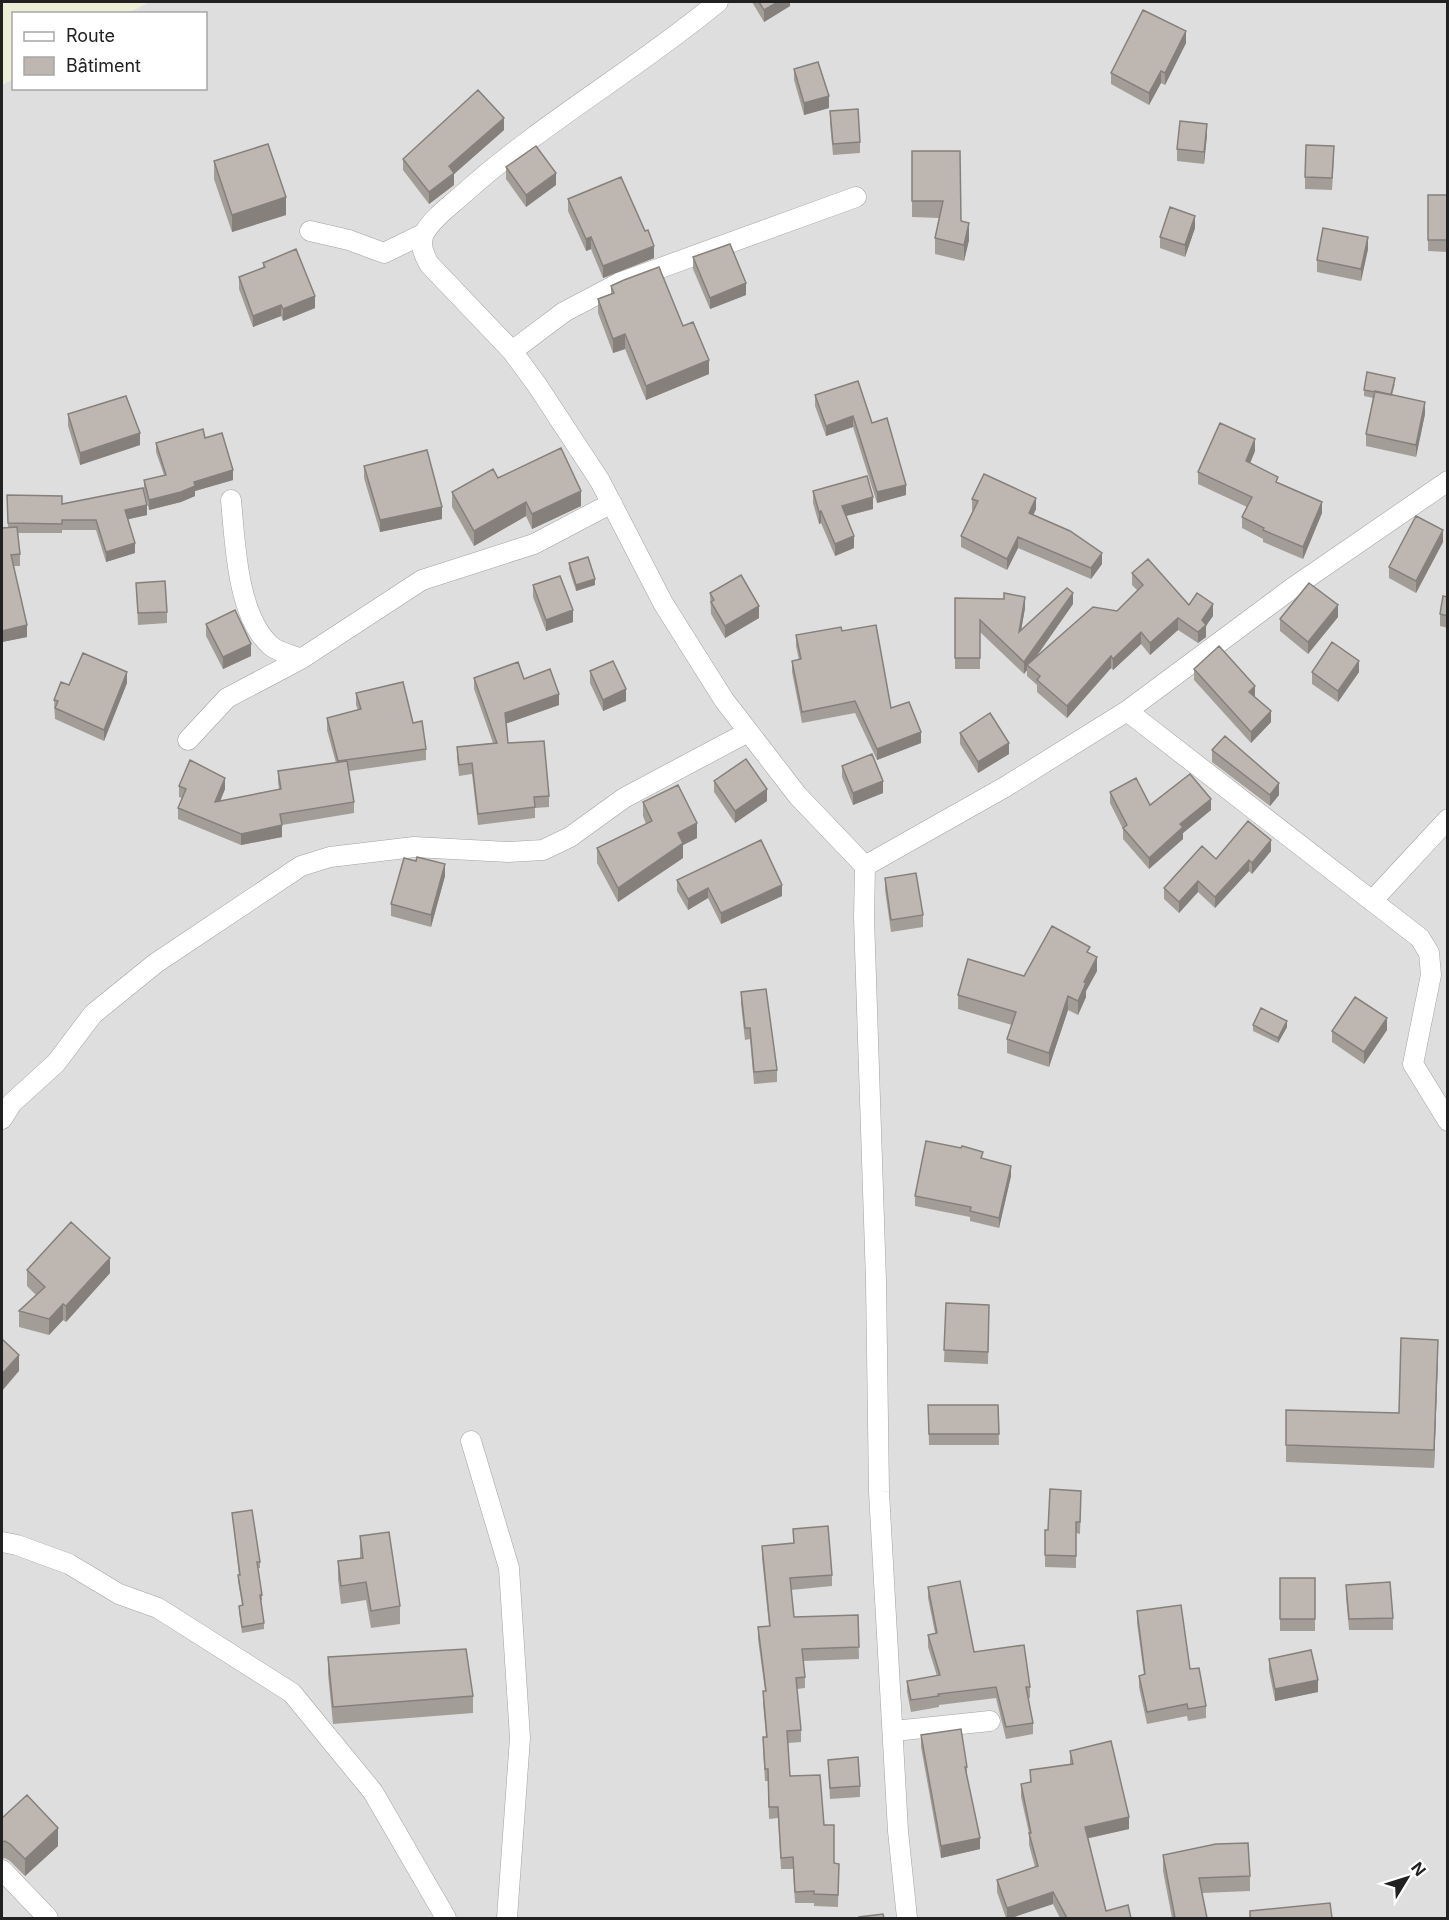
<svg xmlns="http://www.w3.org/2000/svg" width="1449" height="1920" viewBox="0 0 1449 1920" font-family="Inter,sans-serif">
	<style>
		.residential { fill: #dfdede }
		.farmland { fill: #edeed6 }
		.lines { fill: none; stroke-linecap: round; stroke-linejoin: round }
		.minor-casing { stroke: #a2a2a2; stroke-width: 21 }
		.minor { stroke: #fff; stroke-width: 20 }
		.wall { fill: #a39d98 }
		.shaded-wall { fill: #85807c }
		.building { fill: #beb7b1; stroke: #85807c; stroke-width: 1.5 }
	</style>
	<rect width="100%" height="100%" fill="#f1eee9"/>
	<path class="residential" d="M149,2H1447V1918H2V85L13,79L14,88H206V14L128,13Z"/>
	<path class="farmland" d="M2,2H149L128,13L14,14L13,79L2,85Z"/>
	<g class="lines">
		<g class="minor-casing">
			<path id="minor" d="M718,2C636,70 542,123 462,195C450,206 431,219 424,234C419,244 424,255 429,264L512,351L537,385L600,481L663,603L724,700L798,796L865,866
				M310,231L349,240L384,253L423,234
				M512,351L564,312L619,283L856,197
				M231,500C235,542 237,616 271,646C278,652 292,655 301,659
				M1127,711L1420,938L1429,953L1431,975L1413,1064L1448,1121
				M188,740L227,698L301,659L422,580L534,544L612,503
				M1373,900L1448,819
				M2,1119L12,1103L56,1063L93,1014L156,963L301,866L330,857L414,847L508,852L543,850L570,837L624,798L748,732
				M471,1441L509,1568L520,1738L507,1918
				M2,1542L17,1545L69,1564L119,1594L158,1608L292,1693L373,1792L446,1918
				M894,1731L990,1721
				M2,1870L48,1918
				M907,1918L898,1831L879,1492L876,1281L864,918L865,866L1005,787L1127,711L1291,589L1448,481"/>
		</g>
		<use href="#minor" class="minor"/>
	</g>
	<path class="wall" d="M752,2H790V6L764,22Z
		M1186,43L1165,85L1161,83L1149,105L1111,84V73Z
		M794,69L829,108L804,115L794,80Z
		M830,111L860,142V153L833,155L830,123Z
		M504,130L454,174V185L429,204L403,170V159Z
		M1207,135L1204,164L1177,161V149Z
		M912,151L961,221L969,240L964,261L935,254V238L939,218L912,217Z
		M1334,158L1332,190L1305,189V177Z
		M214,161L286,215L232,232L214,179Z
		M506,167L556,185L526,207L506,179Z
		M1428,195H1448V252L1428,251Z
		M568,199L645,231L654,258L603,278L591,249L586,251L568,211Z
		M1195,228L1185,257L1160,248V237Z
		M1368,249L1361,281L1317,272V260Z
		M693,257L746,295L710,309L693,269Z
		M263,263L315,308L283,321L281,316L253,327L239,289V277L263,268Z
		M611,286L683,326L709,374L646,400L625,349L613,353L598,313V299L611,294Z
		M1395,384L1392,395L1425,414L1416,457L1366,446V434L1373,398L1364,396V390Z
		M815,395L872,423L906,495L877,503L853,427L826,436L815,406Z
		M68,414L140,445L80,465L68,426Z
		M205,438L233,480L195,491V496L181,502L149,510L144,489V480L164,475L156,452V443Z
		M1255,451L1250,463L1322,513L1303,559L1263,542V539L1242,528V517L1247,507L1198,484V472Z
		M364,466L442,519L380,532L364,478Z
		M813,491L873,509L846,516L854,548L835,556L821,523L819,524L813,503Z
		M452,492L581,506L532,529L526,516L474,546L452,507Z
		M7,495L62,504L147,515L128,519L135,553L106,562L96,530H62V533H17L20,554V566H14L27,637L2,642L8,528Z
		M972,499L1036,509L1033,515L1102,564L1091,579L1018,548L1007,570L961,547V536L973,511L972,510Z
		M1443,542L1416,593L1389,578V567Z
		M569,563L595,585L576,591L569,569Z
		M1132,573L1189,605L1213,616L1206,625V637L1198,643L1178,630L1150,655L1141,644L1113,670L1111,668L1067,718L1037,692V685L1027,676V670L1024,674L980,632V669H955V598L1025,608L1021,630L1073,604L1036,657L1117,611L1138,591L1132,585Z
		M136,583L167,612V623L138,625Z
		M533,585L573,622L546,631L533,597Z
		M710,593L759,618L725,638L711,614Z
		M1448,597V628L1440,626V614Z
		M1338,617L1308,654L1280,631V619Z
		M206,624L251,656L223,669L206,636Z
		M842,631L891,708L921,743L877,760L855,713L802,723L792,672V661L799,660L796,646V635Z
		M1194,669L1255,697L1271,722L1251,743L1194,680Z
		M590,671L626,701L603,711L590,683Z
		M1312,672H1359L1338,702L1312,684Z
		M474,678L524,679L559,705L507,723L508,743L549,796V807L535,808V818L478,825L472,774L459,776L457,758V747L493,743L474,689Z
		M127,683L104,741L55,719L54,700L69,685Z
		M356,693L413,723L426,749V760L349,771L354,802V813L282,825V837L241,845L178,819V808L182,798L179,797V786L225,789L220,801L279,789L278,782V771L336,763L327,730V718L358,710L356,705Z
		M960,733L1009,754L978,773L960,744Z
		M1212,750L1279,795L1270,806L1212,762Z
		M842,766L883,793L853,805L842,777Z
		M714,781L767,801L735,823L714,792Z
		M1110,792L1150,805L1211,810L1183,833V839L1149,869L1123,839V829L1110,803Z
		M643,802L697,838L683,845V858L618,902L597,863V848L646,824L643,816Z
		M1271,851L1252,874L1249,871L1215,908L1198,892L1179,913L1164,899V888L1216,859Z
		M416,861L445,876L431,927L391,916V904Z
		M885,878L923,915V927L891,932L885,890Z
		M677,880L782,896L721,924L708,898L688,910L677,891Z
		M1090,953L1097,971L1086,991V997L1078,1015L1068,1010L1049,1067L1007,1053V1039L1012,1025L958,1009V995L1024,976Z
		M741,992L777,1070V1082L754,1084L750,1039L745,1040L741,1004Z
		M1253,1025L1287,1027L1278,1043L1253,1031Z
		M1387,1030L1364,1064L1332,1042V1031Z
		M1011,1176L999,1228L970,1221V1217L915,1206V1196Z
		M27,1270L110,1273L66,1322L63,1320L49,1335L19,1327V1311L36,1295L27,1286Z
		M946,1303L989,1305L988,1364L944,1362Z
		M1438,1357L1434,1468L1286,1462V1410L1399,1413Z
		M998,1405L999,1445H929L928,1406Z
		M1081,1503L1080,1534L1076,1533V1568L1045,1567V1530H1048Z
		M232,1513L260,1562V1568H258L262,1595V1600L261,1601L264,1623V1629L242,1633L239,1612V1606L242,1605L238,1581V1575H239Z
		M793,1529L832,1575V1586L791,1590L794,1617L858,1615L859,1659L803,1661L805,1677V1688L797,1689L801,1730V1742L788,1743L790,1776L824,1825L834,1863L839,1864L838,1907L814,1906V1903H795L793,1869H781L778,1818L769,1819L768,1781H765L763,1749V1737H766L763,1703V1691H765L758,1639V1627L769,1626L762,1558V1546L793,1543Z
		M360,1536L400,1606V1624L371,1628L366,1600L341,1604L338,1579V1561L360,1558Z
		M1280,1578H1315V1631H1280Z
		M1346,1585L1393,1618V1630H1349L1346,1597Z
		M928,1587L974,1652L1030,1687V1698H1028L1033,1723V1734L1006,1739L996,1698L939,1705V1707L911,1712L907,1692V1681L937,1676L928,1647V1635L935,1633L928,1598Z
		M1137,1611L1190,1669L1206,1706V1718L1188,1721L1187,1716L1147,1724L1139,1687V1676L1144,1675L1137,1623Z
		M328,1657L473,1696V1713L333,1724L328,1674Z
		M1269,1659L1318,1692L1275,1701L1269,1671Z
		M921,1735L967,1767V1777L980,1849L941,1858L921,1747Z
		M1070,1751L1129,1829L1088,1838L1106,1911L1131,1918H1060L1053,1904L1011,1918H1006L997,1892V1880L1035,1867L1029,1845V1833L1021,1797V1784L1030,1783V1770L1070,1764Z
		M828,1760L860,1786V1797L830,1799Z
		M2,1818L58,1846L25,1876L10,1861L5,1858L2,1859Z
		M1163,1855L1250,1876V1891L1202,1893L1207,1918H1172L1163,1871Z"/>
	<path class="shaded-wall" d="M778,2H790V6L764,22V10Z
		M1186,31V43L1165,85V73Z
		M1161,71V83L1149,105V93Z
		M829,96V108L804,115V103Z
		M504,118V130L454,174V185L429,204V192L449,166Z
		M1207,124V135L1204,164V152Z
		M556,173V185L526,207V195Z
		M286,197V215L232,232V215Z
		M1195,216V228L1185,257V245Z
		M969,223V240L964,261V245Z
		M591,237V249L586,251V239Z
		M1368,237V249L1361,281V269Z
		M654,246V258L603,278V266Z
		M746,283V295L710,309V298Z
		M315,296V308L283,321V309Z
		M281,305V316L253,327V316Z
		M625,334V349L613,353V339Z
		M709,360V374L646,400V386Z
		M1425,402V414L1416,457V445Z
		M853,416V427L826,436V426Z
		M140,433V445L80,465V453Z
		M1255,439V451L1246,473V461Z
		M233,470V480L195,491V496L181,502L149,510V500L194,482Z
		M906,485V495L877,503V492Z
		M581,491V506L532,529V514Z
		M873,497V509L842,517V506Z
		M1036,498V509L1029,525V513Z
		M526,502V516L474,546V531Z
		M1322,502V513L1303,559V547Z
		M147,505V515L125,520V510Z
		M442,507V519L380,532V520Z
		M821,511V523L819,524V512Z
		M1443,530V542L1416,593V581Z
		M854,536V548L835,556V544Z
		M1018,537V548L1007,570V559Z
		M135,543V553L106,562V552Z
		M1102,553V564L1091,579V568Z
		M595,579V585L576,591V585Z
		M1073,593V604L1029,667L1027,665V670L1024,674V662Z
		M1025,597V608L1019,643V632Z
		M1213,604V616L1206,626V637L1198,643V632L1202,620Z
		M1338,605V617L1308,654V642Z
		M759,606V618L725,638V626Z
		M573,610V622L546,631V620Z
		M1178,618V630L1150,655V643Z
		M27,625V637L2,642V631Z
		M1141,632V644L1113,670V659Z
		M251,644V656L223,669V657Z
		M1111,656V668L1067,718V706Z
		M1359,661V672L1338,702V691Z
		M127,672V683L104,741V730Z
		M1255,686V697L1249,703V692Z
		M626,689V701L603,711V700Z
		M559,694V705L505,724V713Z
		M1271,711V722L1251,743V732Z
		M921,732V743L877,760V749Z
		M1009,743V754L978,773V762Z
		M225,778V789L215,814V802Z
		M883,781V793L853,805V793Z
		M1279,783V795L1270,806V795Z
		M767,789V801L735,823V811Z
		M1211,799V810L1183,833V839L1149,869V858L1180,824Z
		M697,823V838L683,845V858L618,902V888L678,833Z
		M282,825V837L241,845V834Z
		M1271,840V851L1252,874V863Z
		M1249,860V871L1215,908V897Z
		M445,864V876L431,927V915Z
		M1198,881V892L1179,913V902Z
		M782,885V896L721,924V913Z
		M708,888V898L688,910V899Z
		M1097,957V971L1086,991V997L1078,1015V1001L1084,982Z
		M1068,996V1010L1049,1067V1053Z
		M1387,1018V1030L1364,1064V1052Z
		M1287,1021V1027L1278,1043V1038Z
		M1011,1166V1176L999,1228V1218Z
		M110,1258V1273L66,1322V1306Z
		M63,1304V1320L49,1335V1319Z
		M1438,1340V1357L1434,1468V1450Z
		M19,1355V1371L2,1391V1374Z
		M1318,1680V1692L1275,1701V1689Z
		M1129,1817V1829L1085,1839V1827Z
		M58,1828V1846L25,1876V1859Z
		M980,1838V1849L941,1858V1846Z
		M1053,1892V1904L1011,1918H1007V1908Z"/>
	<path class="building" d="M759,2H778L764,10Z
		M1143,10L1186,31L1165,73L1161,71L1149,93L1111,73Z
		M818,62L829,96L804,103L794,69Z
		M478,90L504,118L449,166L454,173L429,192L403,159Z
		M858,109L860,142L833,144L830,111Z
		M1180,121L1207,124L1204,152L1177,149Z
		M268,144L286,197L232,215L214,161Z
		M1306,145L1334,146L1332,178L1305,177Z
		M536,146L556,173L526,195L506,167Z
		M912,151H960L961,221L969,223L964,245L935,238L943,201H912Z
		M621,177L645,231L648,230L654,246L603,266L591,237L586,239L568,199Z
		M1428,195H1448V240H1428Z
		M1170,207L1195,216L1185,245L1160,237Z
		M1323,228L1368,237L1361,269L1317,260Z
		M730,244L746,283L710,298L693,257Z
		M296,249L315,296L283,309L281,305L253,316L239,277L265,267L263,263Z
		M659,267L683,326L693,322L709,360L646,386L625,334L613,339L598,299L614,293L611,286L624,280Z
		M1367,372L1395,378L1391,395L1364,390Z
		M858,381L872,423L887,418L906,485L877,492L853,416L826,426L815,395Z
		M1375,391L1425,402L1416,445L1366,434Z
		M126,396L140,433L80,453L68,414Z
		M1220,423L1255,439L1246,461L1278,477L1276,482L1322,502L1303,547L1263,530L1264,528L1242,517L1252,497L1198,472Z
		M203,429L205,438L222,433L233,470L194,482L195,486L181,492L149,500L144,480L166,475L156,443Z
		M561,448L581,491L532,514L526,502L474,531L452,492L493,469L498,478Z
		M427,450L442,507L380,520L364,466Z
		M984,474L1036,498L1029,513L1070,531L1102,553L1091,568L1018,537L1007,559L961,536L978,501L972,499Z
		M867,476L873,497L842,506L854,536L835,544L821,511L819,512L813,491Z
		M143,488L147,505L125,510L135,543L106,552L96,520H62V524L8,523L7,495L62,496V504Z
		M1416,516L1443,530L1416,581L1389,567Z
		M17,527L20,554L11,555L27,625L2,631V528Z
		M588,557L595,579L576,585L569,563Z
		M1148,559L1189,605L1197,593L1213,604L1202,620L1206,625L1198,632L1178,618L1150,643L1141,632L1113,659L1111,656L1067,706L1037,680L1040,676L1027,665L1093,607L1117,611L1143,585L1132,573Z
		M741,575L759,606L725,626L711,602L714,600L710,593Z
		M560,576L573,610L546,620L533,585Z
		M165,581L167,612L138,613L136,583Z
		M1309,583L1338,605L1308,642L1280,619Z
		M1067,588L1073,593L1024,662L980,620V658H955V598L1004,599V593L1025,597L1019,632Z
		M1443,596L1448,597V616L1440,614Z
		M235,610L251,644L223,657L206,624Z
		M876,625L891,708L909,702L921,732L877,749L855,701L802,712L792,661L801,659L796,635L841,627L842,631Z
		M1332,642L1359,661L1338,691L1312,672Z
		M1219,646L1255,686L1249,692L1271,711L1251,732L1194,669Z
		M83,653L127,672L104,730L55,708L58,701L54,700L61,682L69,685Z
		M613,661L626,689L603,700L590,671Z
		M518,662L524,679L550,669L559,694L505,713L508,743L544,741L549,796L534,797L535,807L478,814L472,763L459,765L457,747L497,743L474,678Z
		M403,682L413,723L422,721L426,749L338,761L327,718L361,709L356,693Z
		M990,713L1009,743L978,762L960,733Z
		M1225,736L1279,783L1270,795L1212,750Z
		M872,754L883,781L853,793L842,766Z
		M746,759L767,789L735,811L714,781Z
		M190,760L225,778L215,802L281,789L278,771L347,761L354,802L280,814L282,825L241,834L178,808L186,789L179,786Z
		M1190,774L1211,799L1180,824L1183,827L1149,858L1123,828L1127,825L1110,792L1136,778L1150,805Z
		M678,785L697,823L678,833L683,843L618,888L597,848L652,821L643,802Z
		M1248,821L1271,840L1252,863L1249,860L1215,897L1198,881L1179,902L1164,888L1202,846L1216,859Z
		M761,840L782,885L721,913L708,888L688,899L677,880Z
		M417,857L445,864L431,915L391,904L404,858L416,861Z
		M916,873L923,915L891,920L885,878Z
		M1052,926L1090,947L1087,952L1097,957L1084,982L1086,983L1078,1001L1068,996L1049,1053L1007,1039L1016,1012L958,995L968,959L1024,976Z
		M766,989L777,1070L754,1072L750,1028H745L741,992Z
		M1355,997L1387,1018L1364,1052L1332,1031Z
		M1261,1008L1287,1021L1278,1038L1253,1025Z
		M926,1141L961,1148L962,1146L983,1152L981,1158L1011,1166L999,1218L970,1211L971,1207L915,1196Z
		M71,1222L110,1258L66,1306L63,1304L49,1319L19,1311L45,1287L27,1270Z
		M946,1303L989,1305L988,1352L944,1350Z
		M1401,1338L1438,1340L1434,1450L1286,1445V1410L1399,1413Z
		M2,1339L19,1355L2,1374Z
		M928,1405H998L999,1434H929Z
		M1050,1489L1081,1491L1080,1522H1076V1556L1045,1555V1530H1048Z
		M252,1510L260,1562H257L262,1595H260L264,1623L242,1627L239,1606L243,1605L238,1575H240L232,1513Z
		M828,1526L832,1575L790,1578L794,1617L858,1615L859,1647L802,1649L805,1677L796,1678L801,1730L787,1731L790,1776L820,1775L824,1825H834V1863L839,1864L838,1895L814,1894V1891L795,1892L793,1857L781,1858L778,1807H769L768,1769H765L763,1737H767L763,1691H766L758,1627L770,1626L762,1546L794,1543L793,1529Z
		M389,1532L400,1606L371,1611L366,1582L341,1586L338,1561L363,1558L360,1536Z
		M1280,1578H1315V1619H1280Z
		M960,1581L974,1652L1024,1645L1030,1687H1026L1033,1723L1006,1727L996,1687L938,1694L939,1696L911,1700L907,1681L940,1675L928,1635L937,1633L928,1587Z
		M1390,1582L1393,1618L1349,1619L1346,1585Z
		M1181,1605L1190,1669L1199,1668L1206,1706L1188,1709L1187,1704L1147,1712L1139,1676L1145,1674L1137,1611Z
		M466,1649L473,1696L333,1707L328,1657Z
		M1311,1650L1318,1680L1275,1689L1269,1659Z
		M961,1729L967,1767H965L980,1838L941,1846L921,1735Z
		M1111,1741L1129,1817L1085,1827L1106,1911L1128,1905L1131,1918H1067L1053,1892L1007,1908L997,1880L1038,1866L1029,1833H1031L1021,1784L1031,1782L1030,1770L1073,1764L1070,1751Z
		M858,1757L860,1786L830,1788L828,1760Z
		M27,1795L58,1828L25,1859L10,1844L5,1841L2,1842V1818Z
		M1248,1843L1250,1876L1199,1878L1207,1918H1175L1163,1855L1216,1844Z
		M1330,1903L1332,1918H1250V1911Z
		M883,1914L884,1918H859V1917Z"/>
	<rect width="1449" height="1920" fill="none" stroke="#212121" stroke-width="6"/>
	<rect x="12" y="12" width="195" height="78" fill="#ffffff" stroke="#a6a6a6" stroke-width="1.5"/>
	<rect x="24" y="32" width="30" height="9" fill="#ffffff" stroke="#a6a6a6" stroke-width="1.5"/>
	<text x="66" y="42" font-size="18" fill="#212121">Route</text>
	<rect x="24" y="57" width="30" height="18" fill="#beb7b1" stroke="#a6a6a6" stroke-width="1.5"/>
	<text x="66" y="72" font-size="18" fill="#212121">Bâtiment</text>
	<g transform="translate(1407 1878) rotate(52)" stroke="#ffffff" stroke-width="4.5" paint-order="stroke">
	<path d="M0-4.5L10 22L0 15L-10 22Z" fill="#212121"/>
	<text y="-9" font-size="16" font-weight="bold" text-anchor="middle" fill="#212121">N</text>
	</g>
</svg>
